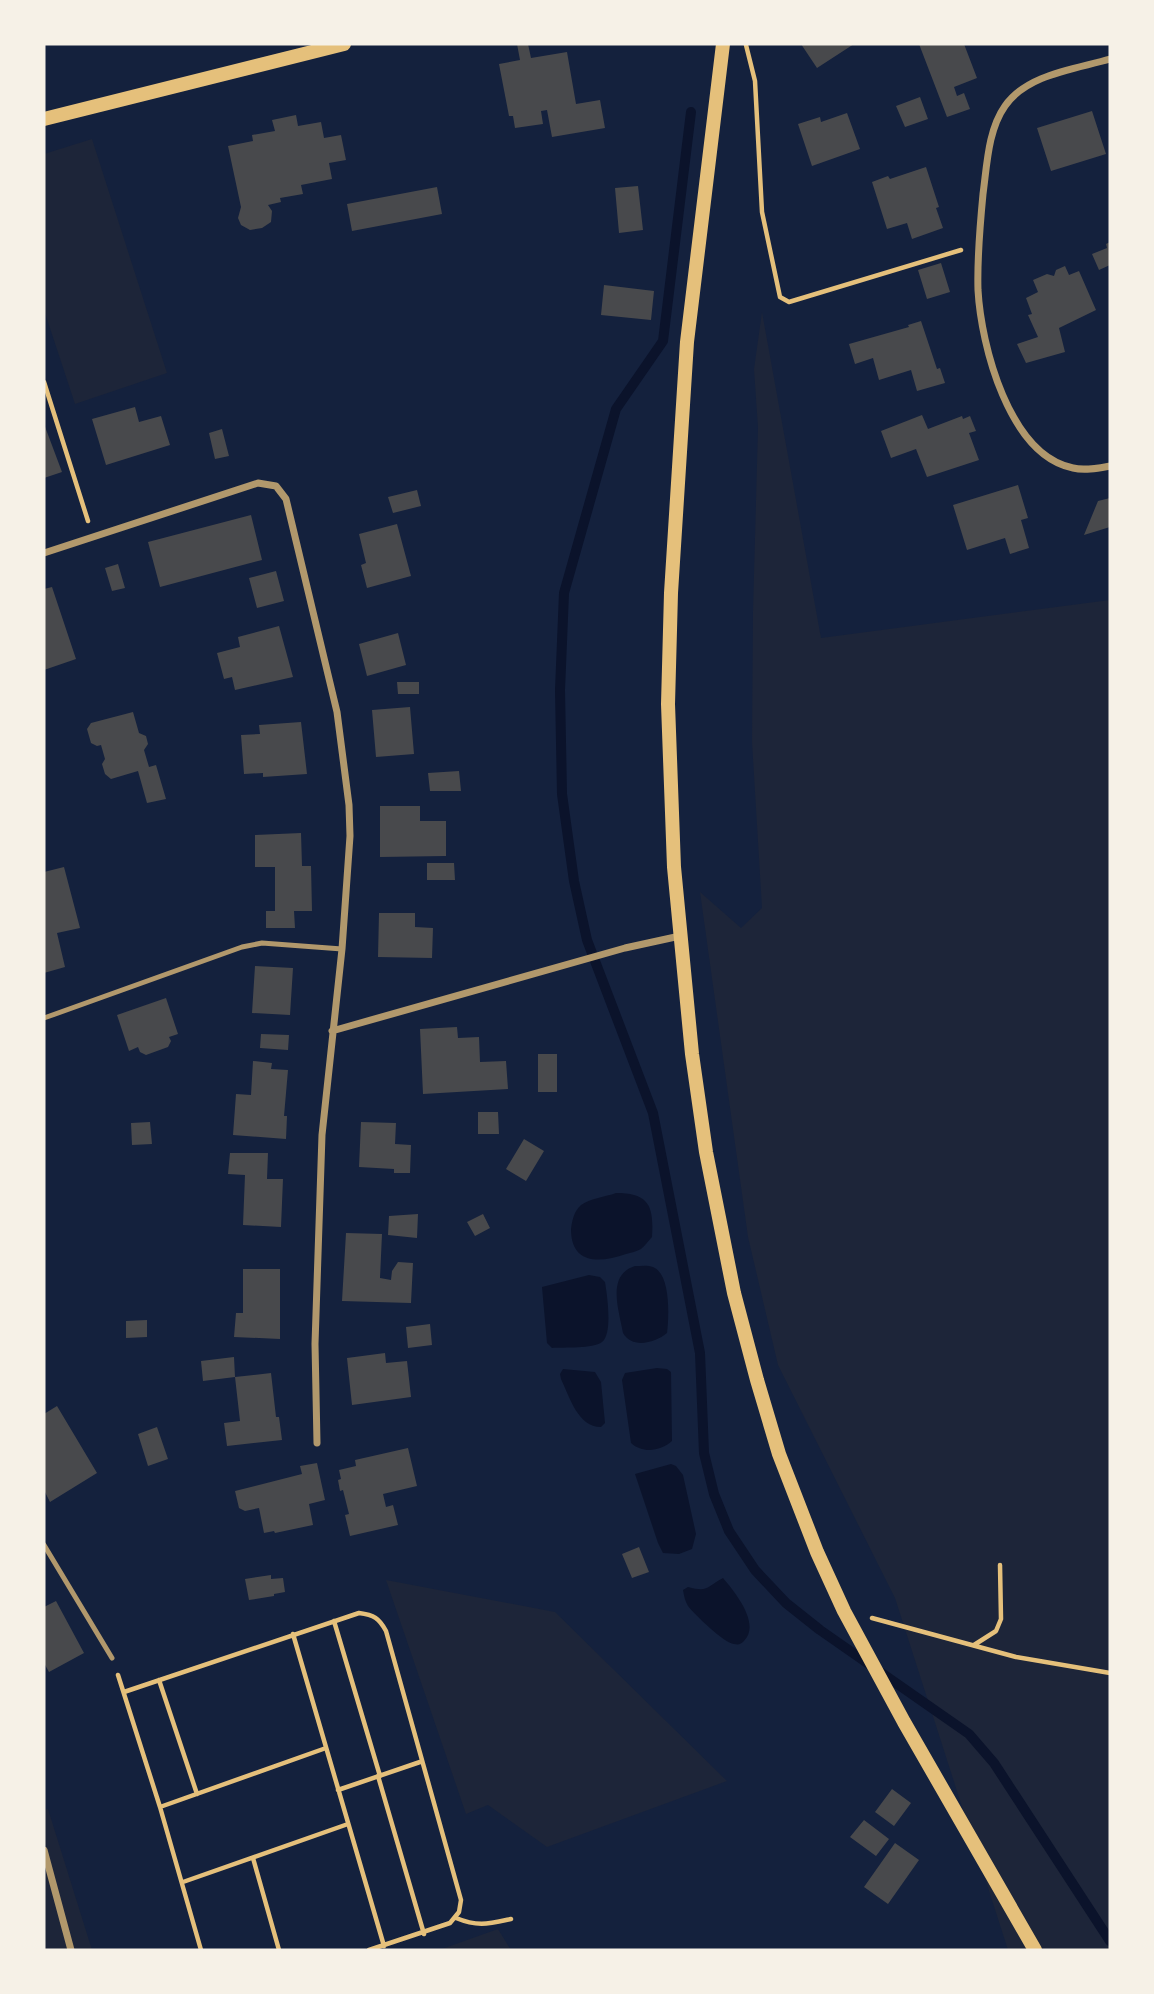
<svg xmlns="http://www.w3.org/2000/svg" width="1154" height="1994" viewBox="0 0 1154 1994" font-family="Rubik,sans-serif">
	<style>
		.green { fill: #1d2539 }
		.water { fill: #0b132b }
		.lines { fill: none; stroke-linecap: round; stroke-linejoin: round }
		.stream { stroke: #0b132b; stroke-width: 10 }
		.building { fill: #48494c }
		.path { stroke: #e5c07b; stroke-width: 4.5 }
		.service { stroke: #b1986c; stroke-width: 5 }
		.minor { stroke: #b1986c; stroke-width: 7 }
		.secondary { stroke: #e5c07b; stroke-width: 14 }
	</style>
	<rect width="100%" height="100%" fill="#14213d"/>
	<path class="green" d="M92,139L167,373L75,404L44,310V154Z
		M762,312L821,638L1110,600V1950H1008L895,1598L778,1365L748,1237L700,892L741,928L762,908L752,742L753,611L758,428L754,369Z
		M386,1580L555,1612L727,1781L547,1847L488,1805L466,1814Z
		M48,1809L92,1950H44V1810Z
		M498,1929L511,1950H439Z"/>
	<path class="water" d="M616,1193C649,1193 654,1206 652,1237C649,1240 645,1246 641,1249C637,1251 631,1253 626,1254C600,1263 571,1265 571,1229C572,1221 574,1211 581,1205C591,1198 605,1197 616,1193Z
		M635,1266C641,1266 648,1265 653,1267C671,1274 669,1317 667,1333C655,1343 632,1349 623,1333C619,1310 606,1275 635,1266Z
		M589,1275L600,1277L605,1282C607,1294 613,1334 602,1342C593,1349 564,1347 552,1348L547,1343L542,1287Z
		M657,1368L667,1369L671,1372L672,1441C661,1451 643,1454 631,1443L622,1380L625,1373Z
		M563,1369L595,1372L601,1382L605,1423L601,1427C578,1427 570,1398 561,1379L560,1374Z
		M671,1464L676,1466L683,1475L696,1534L692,1549L679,1554L663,1553L658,1543L635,1474Z
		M723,1578C735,1592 761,1624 744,1641C741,1644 739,1645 734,1644C724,1643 695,1615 688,1606C685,1601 684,1596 683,1590L688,1587C709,1593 707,1586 723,1578Z"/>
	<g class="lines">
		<path class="stream" d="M691,112L663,341L616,409L564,593L560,690L562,794L574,881L587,940L653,1113L700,1353L704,1453L714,1494L729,1531L755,1570L786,1603L820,1630L969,1734L994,1763L1110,1941"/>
	</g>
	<path class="building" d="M517,44H528L531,58L567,52L576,104L600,100L605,128L552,137L547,110L541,111L543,124L515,128L513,116H509L499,64L520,60Z
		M801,44H854L817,68Z
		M919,44H964L977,78L954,87L957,96L964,93L970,109L947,117Z
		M920,97L928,119L905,127L896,106Z
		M1092,111L1106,154L1051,171L1037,128Z
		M847,113L860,149L812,166L798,124L820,117L821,122Z
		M296,115L298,126L321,122L324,138L341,135L346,160L329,163L332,179L301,185L303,194L280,198L281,202L268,205L272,211L271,222L262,228L250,230L241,225L238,218L241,207L228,146L253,141L252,135L275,131L272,120Z
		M926,167L939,207L936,208L943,228L912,239L907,223L887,229L872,182L888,176L890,179Z
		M638,186L643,230L619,233L615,188Z
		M437,187L442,214L352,231L347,204Z
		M1110,242V265L1099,270L1092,254L1107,248L1106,244Z
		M941,263L950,292L927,299L918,270Z
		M1065,266L1069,275L1079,271L1096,310L1059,328L1065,352L1026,363L1017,344L1038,337L1028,315L1032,314L1026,298L1038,292L1033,280L1047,274L1054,276L1056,270Z
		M604,285L654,291L651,320L601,315Z
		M921,321L937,369L940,368L945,383L917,391L911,370L879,380L873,358L855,364L849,344L909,327L908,325Z
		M135,407L139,422L161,416L170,445L106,465L92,419Z
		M922,415L928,429L962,416L963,419L970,416L976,431L969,433L979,460L927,477L916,449L891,458L881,431Z
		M44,424L62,472L44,478Z
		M222,429L229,456L215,459L209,433Z
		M1018,485L1028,518L1021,520L1029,548L1010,554L1005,538L967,550L953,505Z
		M417,490L421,506L393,513L388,497Z
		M1110,498V527L1084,535L1098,501Z
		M251,515L262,560L160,587L148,542Z
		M397,524L411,576L367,588L361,565L366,563L359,534Z
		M118,564L125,588L112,591L105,568Z
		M276,571L284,601L257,608L249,578Z
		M52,587L76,659L44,670V589Z
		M279,626L293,677L235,690L232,677L224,679L217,653L240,647L238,637Z
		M398,633L406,665L367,676L359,644Z
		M397,682H419V694H398Z
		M410,707L414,754L376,757L372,710Z
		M133,712L139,733L146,736L148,744L144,750L149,767L156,765L166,799L147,803L138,771L111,779L105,774L102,764L105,759L101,745L97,746L91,743L87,729L91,723Z
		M301,722L307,774L263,777V773L244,774L241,735L260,734L259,725Z
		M459,771L461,791H430L428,773Z
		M380,806H420V821H446V856L380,857Z
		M301,833L302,866H311L312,911H294L295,928H266V911H275V867H255V835Z
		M427,863H454L455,880H427Z
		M64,867L80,928L57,933L65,967L44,973V872Z
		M379,913H415V927L433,928L432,958L378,957Z
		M255,966L293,968L290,1015L252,1013Z
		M166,998L178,1034L169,1037L171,1041L168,1047L146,1055L140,1052L138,1047L129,1051L117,1015Z
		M457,1027L458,1038L479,1037L480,1062L506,1061L508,1089L423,1094L420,1029Z
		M261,1034L289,1035L288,1050L260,1048Z
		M538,1054H557V1092H538Z
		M253,1061L272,1063L271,1069L288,1070L284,1116H287L286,1139L233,1135L236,1094L251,1095Z
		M478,1112H498L499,1134H478Z
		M150,1122L152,1144L132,1145L131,1123Z
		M361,1122L396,1123L395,1144L411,1145L410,1173H394V1169L359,1167Z
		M524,1139L544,1151L526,1181L506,1169Z
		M230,1153H268L267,1179H283L281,1227L243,1225L245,1175L228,1174Z
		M418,1214L417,1238L388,1235L389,1216Z
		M483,1214L490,1228L475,1236L467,1222Z
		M346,1233L382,1234L380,1278L391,1280L392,1271L398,1262L413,1263L411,1303L342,1301Z
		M243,1269H280V1339L234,1337L236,1313H243Z
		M147,1320V1337L126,1338V1321Z
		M430,1324L432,1345L408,1348L406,1327Z
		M385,1353L386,1363L407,1361L411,1397L352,1405L347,1358Z
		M234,1357L235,1377L271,1373L276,1417H279L282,1440L227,1446L224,1423L240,1421L235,1377L203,1381L201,1361Z
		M57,1406L97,1473L50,1502L44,1490V1414Z
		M157,1427L168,1459L148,1466L138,1434Z
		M408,1448L417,1486L383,1494L386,1507L393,1505L398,1525L350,1536L345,1515L349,1514L343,1490L340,1491L338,1480L341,1479L339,1470L356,1466L355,1460Z
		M317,1463L325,1500L309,1504L313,1525L275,1533L274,1531L264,1533L259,1508L245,1511L239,1508L235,1491L302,1474L300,1466Z
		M639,1547L649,1572L632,1578L622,1554Z
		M271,1575V1579L283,1578L285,1592L274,1594V1596L249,1600L245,1579Z
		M56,1601L84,1653L49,1672L44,1663V1607Z
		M892,1789L911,1803L894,1826L875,1812Z
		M864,1820L889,1839L876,1856L850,1837Z
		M895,1843L919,1860L888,1904L864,1887Z"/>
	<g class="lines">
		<path class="path" d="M746,45L755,81L762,212L780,297L789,302L961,250
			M44,382L88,521
			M872,1618L1016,1657L1110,1673
			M334,1621L380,1776
			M293,1634L384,1946
			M974,1645L996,1631L1001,1619L1000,1565
			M118,1675L160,1807L201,1950
			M159,1680L197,1794
			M124,1692L359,1613C374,1615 379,1618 386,1631L461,1900L459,1912L450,1923L369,1950
			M378,1776L424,1934
			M338,1790L420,1762
			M160,1807L326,1748
			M253,1858L279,1950
			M183,1882L348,1824
			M456,1918C478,1927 488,1924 511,1919"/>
		<path class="service" d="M44,1018L242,947L262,943L342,949
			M44,1545L112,1658"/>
		<path class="minor" d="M1110,59C1076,69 1027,74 1005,106C988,130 987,165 983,194C980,225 977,258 978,290C981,345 1009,455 1073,468C1085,471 1099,468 1110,466
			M44,553L258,483L276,486L286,499L337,712L349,805L350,836L342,949L322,1135L315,1344L317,1443
			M332,1031L625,948L680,936
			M44,1850L71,1950"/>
		<path class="secondary" d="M723,44L687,342L671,593L668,704L674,867L692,1054L706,1152L734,1293L757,1380L779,1454L817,1552L844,1611L904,1722L1035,1950
			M44,119L344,44"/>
	</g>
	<rect width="1154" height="1994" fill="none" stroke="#f6f1e7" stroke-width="91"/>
</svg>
